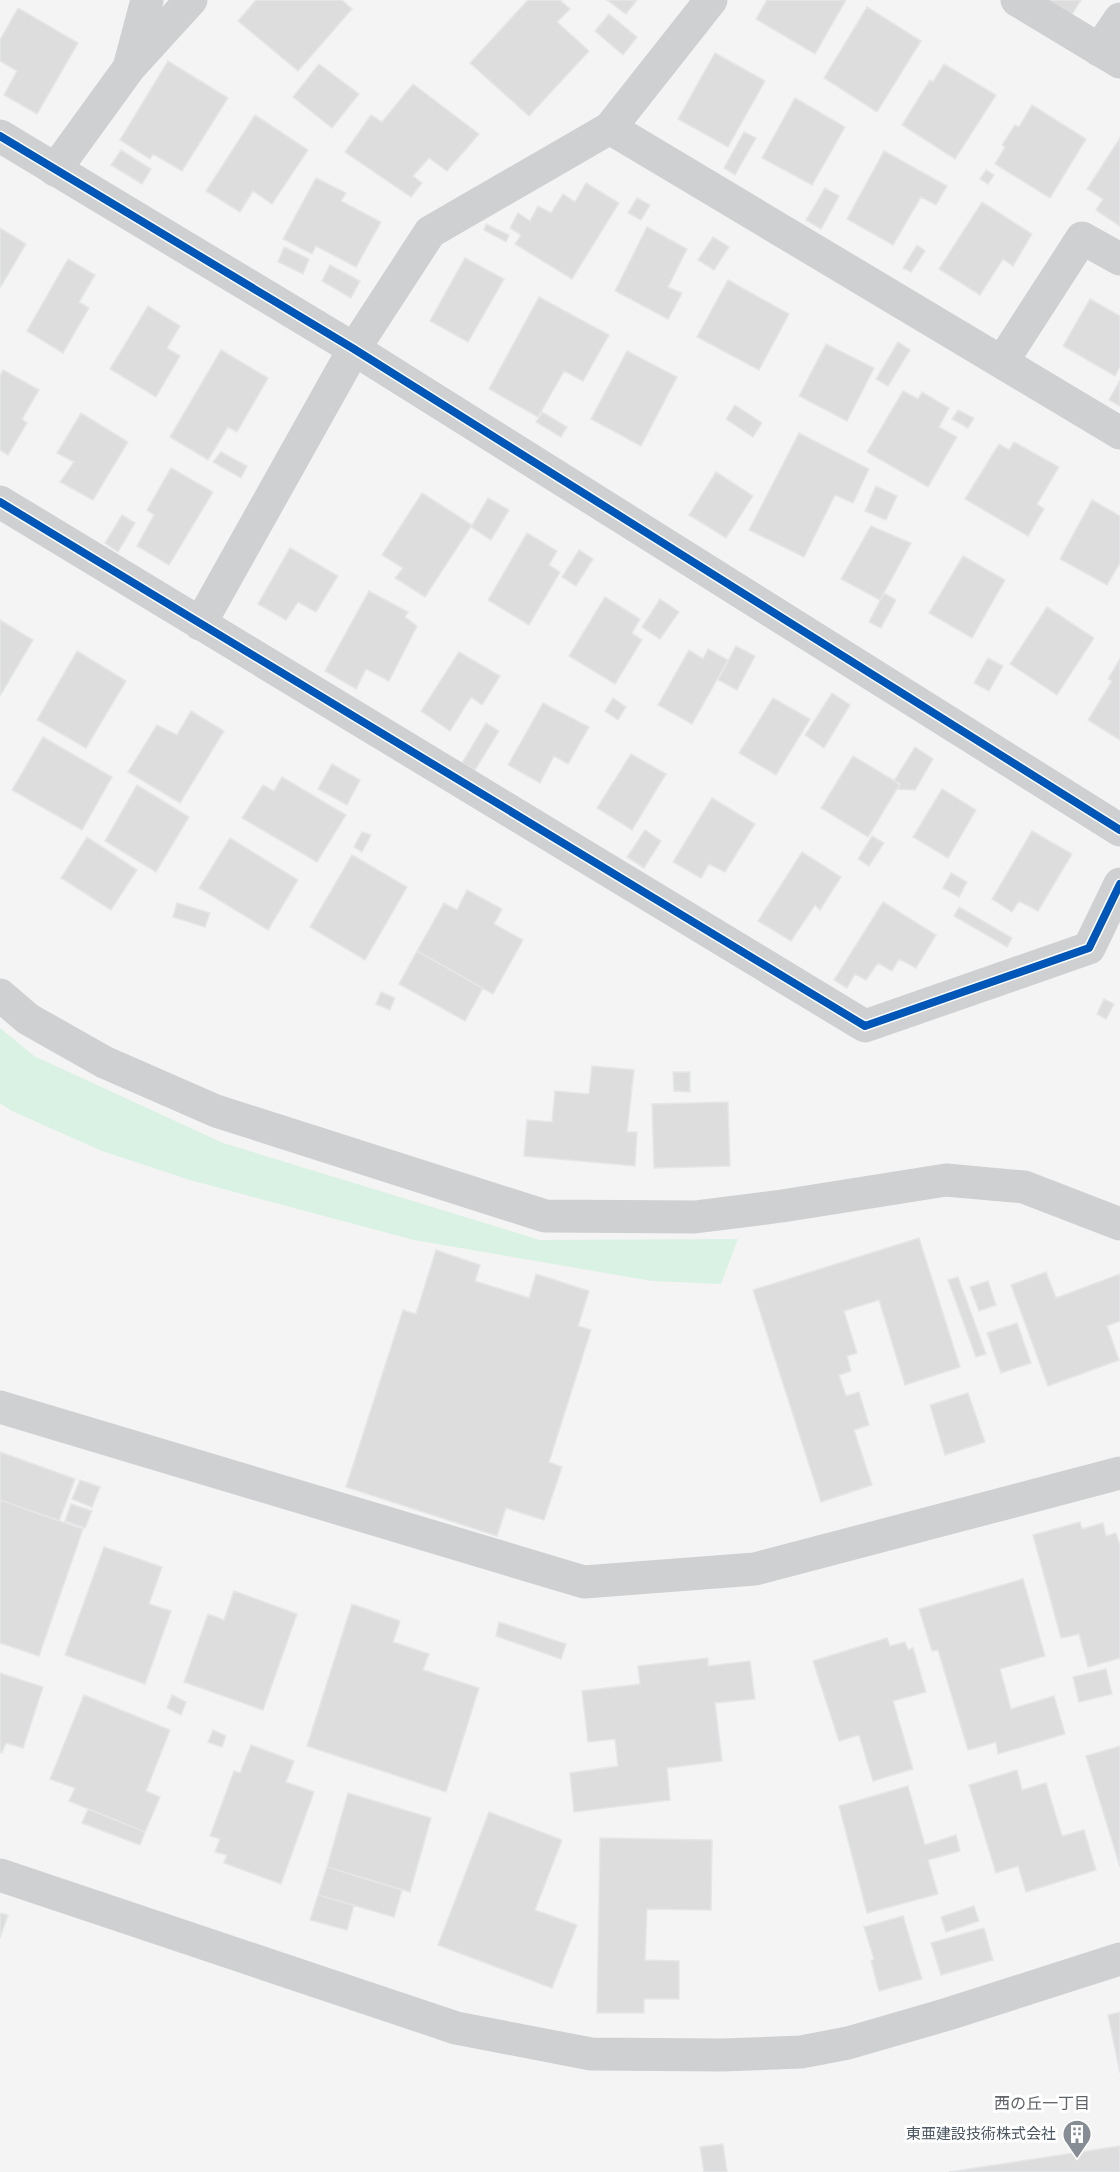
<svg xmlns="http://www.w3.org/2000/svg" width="1120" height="2172" viewBox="0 0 1120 2172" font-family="Quicksand,'Noto Sans JP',sans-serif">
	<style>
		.grass { fill: #d9f2e3 }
		.building { fill: #ddddde; stroke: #e5e6e7; stroke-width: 1.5 }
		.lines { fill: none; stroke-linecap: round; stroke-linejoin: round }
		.minor { stroke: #ced0d2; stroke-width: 33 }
		.tertiary { stroke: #ced0d2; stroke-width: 33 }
		.cycleway-casing { stroke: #fff; stroke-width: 11 }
		.cycleway { stroke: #0057b8; stroke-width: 8 }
		.labels { text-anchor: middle; stroke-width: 6; stroke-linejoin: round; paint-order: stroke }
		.poi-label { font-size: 15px; fill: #4a5661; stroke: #fff; text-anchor: end }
		.neighbourhood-label { font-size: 16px; fill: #5f6368; stroke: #fff }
	</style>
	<rect width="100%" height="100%" fill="#f4f4f4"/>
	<path class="grass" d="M0,1028L34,1056L223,1143L540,1240L738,1239L721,1284L652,1281L414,1240L190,1180L102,1151L12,1111L0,1103Z"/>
	<path class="building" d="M256,0H342L352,9L298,71L238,21Z
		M528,0H560L570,9L557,22L589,51L529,116L470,63Z
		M607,0H637L626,14Z
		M767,0H846L815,54L756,19Z
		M1042,0H1081L1070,18Z
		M867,7L921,41L877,112L824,78Z
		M18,8L78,43L37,114L4,95L17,71L0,61V40Z
		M609,14L637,37L623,55L595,31Z
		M715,53L765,81L728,147L678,119Z
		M168,61L228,98L182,171L153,154L150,159L120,140Z
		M319,64L359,94L332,128L293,97Z
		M944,64L996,95L955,159L902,125L930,80L933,82Z
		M413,84L479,134L447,171L429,158L413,176L422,183L411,197L345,152L371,115L382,122Z
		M795,98L845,127L812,185L762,158Z
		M1032,105L1086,139L1050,198L995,164L1005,147L1002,145L1015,125L1019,127Z
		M255,115L308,150L272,204L253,191L240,212L206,191Z
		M744,132L756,138L735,175L724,168Z
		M1120,138V226L1096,210L1103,199L1087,189Z
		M121,150L151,169L142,184L111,165Z
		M884,151L947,186L936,205L921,197L893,245L847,219Z
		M986,170L994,175L988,184L980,179Z
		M316,178L346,193L341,201L381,222L356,267L316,246L312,254L283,239Z
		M586,183L619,203L572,279L515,244L521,235L510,228L518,213L530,221L538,206L551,213L563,194L575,202Z
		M825,188L839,196L821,229L806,220Z
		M637,198L650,205L641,220L628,213Z
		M982,202L1032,234L1013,266L1003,259L980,295L939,269Z
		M486,224L509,235L506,242L484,230Z
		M647,227L687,249L668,287L682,293L668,319L615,291Z
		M0,228L26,244L0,288Z
		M713,237L729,247L714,270L698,260Z
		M917,245L925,251L911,272L903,268Z
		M284,247L309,259L303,274L278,262Z
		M465,258L504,279L468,342L430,321Z
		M68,259L95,275L79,302L89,308L63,353L27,331Z
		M330,265L360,281L351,298L322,281Z
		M728,280L789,314L759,370L697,337Z
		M539,297L609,335L583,381L564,371L538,417L489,389Z
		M1090,299L1120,316V366L1115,376L1063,346Z
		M148,306L180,326L167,348L180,356L156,397L110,369Z
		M898,342L910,350L888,386L876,379Z
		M826,344L874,368L847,421L799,396Z
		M221,350L268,378L237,432L228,427L208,460L170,437Z
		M627,351L677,377L641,446L591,419Z
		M3,370L39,390L22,419L27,423L8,455L0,450V376Z
		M1120,380V406L1109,400Z
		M903,391L918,399L922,392L949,408L939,427L957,437L928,487L867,452Z
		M735,405L762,423L753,437L726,419Z
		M958,410L974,418L968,428L952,419Z
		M542,412L567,427L561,437L536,422Z
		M81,413L128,442L93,500L60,482L74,462L57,453Z
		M799,433L869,469L853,503L835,495L804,557L749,530Z
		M1014,442L1059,467L1037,504L1044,509L1028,536L965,499L999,444L1009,450Z
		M221,452L247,466L241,478L213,462Z
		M171,468L213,492L169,565L137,546L154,515L147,510Z
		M716,472L753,496L726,538L689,515Z
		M876,486L897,496L886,520L865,511Z
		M422,493L472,525L425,597L395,578L403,568L382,555Z
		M488,498L509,510L491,540L471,527Z
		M1092,500L1120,516V563L1107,585L1060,559Z
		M122,515L135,523L118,552L105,543Z
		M871,526L911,543L880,600L841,579Z
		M527,533L557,551L549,565L560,572L529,625L488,600Z
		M290,548L338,576L316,612L298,602L286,620L258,604Z
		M579,550L593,559L576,586L562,577Z
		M963,556L1005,580L972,638L929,613Z
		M369,591L408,612L405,617L417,626L389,681L366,669L356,689L325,671Z
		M884,593L896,600L881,628L869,622Z
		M605,597L640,619L632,633L642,640L615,684L569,656Z
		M660,599L679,612L660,639L642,627Z
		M1047,607L1094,638L1057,695L1010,664Z
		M0,620L33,640L0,696Z
		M736,646L755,656L737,690L718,680Z
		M708,649L728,660L692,724L658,705L689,650L703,659Z
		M77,651L126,681L86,748L37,720Z
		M459,652L500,676L482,705L471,697L450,731L421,711Z
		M988,658L1003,666L989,691L974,683Z
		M1120,659V740L1088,720L1112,681L1108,679Z
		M832,693L850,705L824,748L805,735Z
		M613,698L626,707L618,720L605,711Z
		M773,698L810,719L776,775L739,753Z
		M543,703L589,727L568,764L554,756L540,783L508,765Z
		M191,711L224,731L180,803L128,772L157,725L177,735Z
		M486,723L499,731L475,770L462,763Z
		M43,737L112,777L82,830L12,790Z
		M915,747L933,759L915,790L898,789L900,785L894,781Z
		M631,754L666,774L632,830L597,808Z
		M853,756L900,784L868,837L821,808Z
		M332,764L360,780L347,805L318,789Z
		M282,777L346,815L317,862L242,818L263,785L274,791Z
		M137,785L189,817L156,872L105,841Z
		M942,789L976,810L948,858L913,837Z
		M712,798L755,824L725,872L709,864L701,878L673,862Z
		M645,830L661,841L644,868L627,857Z
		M1032,831L1072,854L1038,911L1019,901L1012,912L992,899Z
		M362,832L371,835L362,852L354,847Z
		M872,836L884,843L869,866L858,859Z
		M87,837L137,870L111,910L61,878Z
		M230,838L298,880L268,930L199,888Z
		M802,852L841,877L820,910L815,905L791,941L758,921Z
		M352,855L407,887L365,960L310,927Z
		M951,873L967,882L959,897L943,888Z
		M467,890L502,909L494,924L523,940L493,994L417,951L444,903L457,910Z
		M883,902L936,935L916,968L899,959L892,971L878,963L866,980L855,974L847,988L834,980Z
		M177,903L210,913L205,927L173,917Z
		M959,907L1012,938L1007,947L954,916Z
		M417,951L483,988L465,1021L399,984Z
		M381,992L395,998L390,1010L376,1004Z
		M1104,999L1114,1004L1106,1019L1097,1014Z
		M592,1066L634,1070L627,1132H637L635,1166L524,1156L527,1120L552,1122L555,1091L589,1094Z
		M673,1072H690V1092L674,1091Z
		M728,1102L730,1166L654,1168L652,1104Z
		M919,1238L960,1367L905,1385L879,1300L844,1311L857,1353L847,1356L851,1371L839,1375L846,1396L859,1392L869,1425L854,1430L872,1485L821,1502L753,1290Z
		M436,1250L480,1265L475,1281L529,1298L536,1274L589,1291L578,1326L591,1330L549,1462L562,1467L544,1520L506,1508L497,1536L346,1487L403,1310L416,1314Z
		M1046,1272L1056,1298L1120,1274V1321L1107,1326L1119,1360L1048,1386L1011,1285Z
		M958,1277L986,1354L976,1357L948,1280Z
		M988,1281L996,1305L979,1311L970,1287Z
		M1017,1323L1031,1363L1001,1373L987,1333Z
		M968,1393L985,1442L945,1455L930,1405Z
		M0,1452L75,1479L59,1521L0,1500Z
		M80,1480L100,1487L92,1507L72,1499Z
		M0,1500L83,1529L39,1656L0,1643Z
		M71,1504L92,1511L85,1528L65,1521Z
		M1080,1522L1082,1529L1103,1523L1106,1536L1116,1533L1120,1546V1658L1088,1667L1079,1634L1061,1638L1033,1535Z
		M104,1547L162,1567L149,1604L171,1611L145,1684L65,1655Z
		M1023,1579L1045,1656L1000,1669L1011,1709L1054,1696L1065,1734L998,1754L996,1742L968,1750L938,1650L932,1651L919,1609Z
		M234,1591L297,1614L263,1710L184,1682L208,1614L224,1620Z
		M352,1604L400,1621L393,1642L429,1654L423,1670L479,1688L446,1792L307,1746Z
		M499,1622L566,1644L561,1659L496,1636Z
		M887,1638L890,1646L905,1642L908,1650L913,1648L926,1692L893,1701L913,1769L873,1781L859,1735L839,1741L813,1661Z
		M708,1658V1666L750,1661L755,1699L715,1703L722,1761L667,1768L670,1800L574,1812L570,1773L618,1766L615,1739L588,1742L582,1691L640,1684L638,1666Z
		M1106,1669L1112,1694L1079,1702L1073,1677Z
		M0,1673L43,1687L23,1748L6,1743L2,1753L0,1752Z
		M84,1695L170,1730L146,1791L160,1797L145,1832L69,1801L75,1788L50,1779Z
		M172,1695L186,1702L181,1715L167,1708Z
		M213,1730L226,1736L222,1747L208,1742Z
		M251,1745L294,1761L286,1782L314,1792L281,1884L224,1863L227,1855L215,1852L220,1839L210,1836L234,1771L240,1773Z
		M1120,1746V1867L1086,1756Z
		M1017,1770L1022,1790L1046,1783L1062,1836L1084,1830L1096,1870L1026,1892L1018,1866L996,1873L969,1785Z
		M908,1786L925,1845L956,1835L960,1851L928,1860L938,1894L867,1913L839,1806Z
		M348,1793L431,1818L410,1892L327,1867Z
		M88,1809L145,1832L140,1845L82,1823Z
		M489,1812L562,1840L535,1910L577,1925L552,1988L438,1945Z
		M600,1838L712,1840L711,1910L647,1909L645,1960L679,1961V1999H644V2013H597Z
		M327,1867L402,1890L394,1917L318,1895Z
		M318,1895L354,1905L347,1930L310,1920Z
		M974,1906L979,1921L946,1932L941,1917Z
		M0,1913L8,1915L0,1938Z
		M903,1916L922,1979L879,1991L871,1961L874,1959L864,1927Z
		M984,1928L993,1960L941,1975L931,1943Z
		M1120,2012V2073L1108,2015Z
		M723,2144L727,2172H704L700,2147Z
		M1120,2146V2172H949Z"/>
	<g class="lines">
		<path class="minor" d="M1017,0L1120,62
			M1099,50L1120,19
			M130,64L147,0
			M610,128L711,0
			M55,170L129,68L191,0
			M1002,362L1082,238L1120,259
			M0,502L865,1026L1089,948L1120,884
			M200,624L354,349L430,232L610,128L1120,433
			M0,995L28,1019L104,1062L216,1111L545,1216L695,1217L782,1206L946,1180L1024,1187L1120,1224
			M0,1407L584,1582L755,1569L1120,1473
			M0,1875L456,2028L591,2054L722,2055L801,2052L848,2043L948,2014L1120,1959"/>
		<path class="tertiary" d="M0,136L354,349L1120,830"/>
		<g class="cycleway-casing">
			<path id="cycleway" d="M0,136L354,349L1120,830
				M0,502L865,1026L1089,948L1120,884"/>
		</g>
		<use href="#cycleway" class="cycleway"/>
	</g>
	<defs>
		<g id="building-pin" transform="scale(1.5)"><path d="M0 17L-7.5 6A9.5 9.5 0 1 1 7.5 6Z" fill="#868d94" stroke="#fff"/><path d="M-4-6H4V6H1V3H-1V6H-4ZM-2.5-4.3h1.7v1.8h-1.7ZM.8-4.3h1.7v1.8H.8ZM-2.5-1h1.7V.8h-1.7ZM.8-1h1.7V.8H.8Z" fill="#fff"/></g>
	</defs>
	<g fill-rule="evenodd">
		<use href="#building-pin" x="1077" y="2134"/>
	</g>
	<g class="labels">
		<g class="poi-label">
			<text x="1056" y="2139">東亜建設技術株式会社</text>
		</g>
		<g class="neighbourhood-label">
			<text x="1042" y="2109">西の丘一丁目</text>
		</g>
	</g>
</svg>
